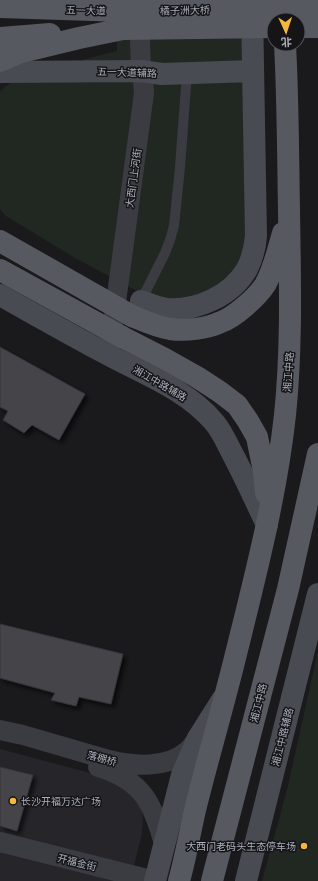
<svg xmlns="http://www.w3.org/2000/svg" width="318" height="881" viewBox="0 0 318 881" font-family="'Golos Text','Noto Sans SC',sans-serif">
	<style>
		.built { fill: #26262a }
		.green { fill: #202821 }
		.building { fill: #44454a; stroke: #343439; filter: url(#shadow) }
		.lines { fill: none; stroke-linecap: round; stroke-linejoin: round }
		.lane { stroke: #3b3c42; stroke-width: 10 }
		.street { stroke: #3b3c42; stroke-width: 20 }
		.secondary { stroke: #494b52; stroke-width: 22 }
		.primary { stroke: #575961; stroke-width: 22 }
		.primary-bridge { stroke: #575961; stroke-width: 22 }
		.poi-dot { fill: #f8b738; stroke: #151518; stroke-width: 1.5 }
		.labels { text-anchor: middle; stroke-width: 3; stroke-linejoin: round; paint-order: stroke }
		.street-label { font-size: 10px; fill: #adb1bd; stroke: #151518 }
		.poi-label { font-size: 10px; fill: #adb1bd; stroke: #151518; text-anchor: start }
	</style>
	<defs>
		<filter id="shadow"><feDropShadow dx="3.5" dy="3.5" stdDeviation="2" flood-color="#0009"/></filter>
	</defs>
	<rect width="100%" height="100%" fill="#1a1a1d"/>
	<path class="built" d="M0,749L109,778L123,785L141,806L143,819L142,834L130,881H0Z"/>
	<path class="green" d="M116,0H244L246,241L236,269L214,291L185,300L156,298L135,290L75,258L6,216L0,209V91L16,79L52,68L117,51Z
		M318,651V881H262L288,786Z"/>
	<path class="building" d="M0,347L85,394L59,440L32,425L24,433L3,420L8,411L0,407Z
		M0,624L123,654L111,704L79,697L76,706L51,700L55,693L0,678Z
		M0,767L33,775L17,831L0,826Z"/>
	<g class="lines">
		<path class="lane" d="M141,301L165,253L170,240L174,226L180,167L187,73"/>
		<path class="street" d="M110,347L144,93L143,80L141,71L139,12
			M0,730L23,735L109,760C133,766 167,769 187,751C191,748 194,743 197,739
			M98,767C142,780 153,803 164,844
			M0,842L155,881"/>
		<path class="secondary" d="M0,72L141,71L162,74L253,71
			M0,295C36,315 71,335 107,354C144,374 186,389 214,422C221,430 226,441 231,451C244,475 255,500 267,525
			M141,301C149,304 158,308 167,309C197,311 231,296 247,269C252,259 255,248 256,236L252,9
			M155,881L182,775L198,738L222,700
			M246,881L318,594"/>
		<path class="primary" d="M0,7L124,11
			M298,27H318
			M0,38L50,34
			M0,61L21,52L79,38L123,29
			M132,316C144,321 157,327 170,329C186,331 206,329 221,322C235,317 257,297 265,285C274,269 278,250 283,233
			M122,337L165,359L197,377L220,392L237,405L248,421L257,437L264,471L266,493
			M179,881C186,856 190,831 196,806C208,758 222,710 234,662C254,581 276,498 285,415C292,347 290,279 289,210C288,155 288,99 285,44
			M212,881L288,589L318,454"/>
		<path class="primary-bridge" d="M124,11L318,7
			M123,29L274,27
			M0,241L132,316
			M0,270L122,337"/>
	</g>
	<g class="poi-dot">
		<circle cx="13" cy="801" r="4"/>
		<circle cx="304" cy="846" r="4"/>
	</g>
	<g class="labels">
		<g class="street-label">
			<text transform="translate(86 10) rotate(2)" y="4">五一大道</text>
			<text transform="translate(185 10) rotate(-1)" y="4">橘子洲大桥</text>
			<text transform="translate(127 72) rotate(2)" y="4">五一大道辅路</text>
			<text transform="translate(133 178) rotate(-82)" y="4">大西门上河街</text>
			<text transform="translate(288 372) rotate(-86)" y="4">湘江中路</text>
			<text transform="translate(160 383) rotate(30)" y="4">湘江中路辅路</text>
			<text transform="translate(258 703) rotate(-76)" y="4">湘江中路</text>
			<text transform="translate(282 737) rotate(-76)" y="4">湘江中路辅路</text>
			<text transform="translate(102 758) rotate(15)" y="4">落棚桥</text>
			<text transform="translate(77 862) rotate(14)" y="4">开福金街</text>
		</g>
		<g class="poi-label">
			<text x="21" y="805">长沙开福万达广场</text>
			<text x="296" y="850" text-anchor="end">大西门老码头生态停车场</text>
		</g>
	</g>
	<g transform="translate(286 32) rotate(177)"><circle r="19" fill="#151518" stroke="#52535a"/>
	<path d="M0-3L7 15L0 10L-7 15Z" fill="#f8b738"/>
	<text y="-6" font-size="11" font-weight="bold" text-anchor="middle" fill="#adb1bd">北</text>
	</g>
</svg>
